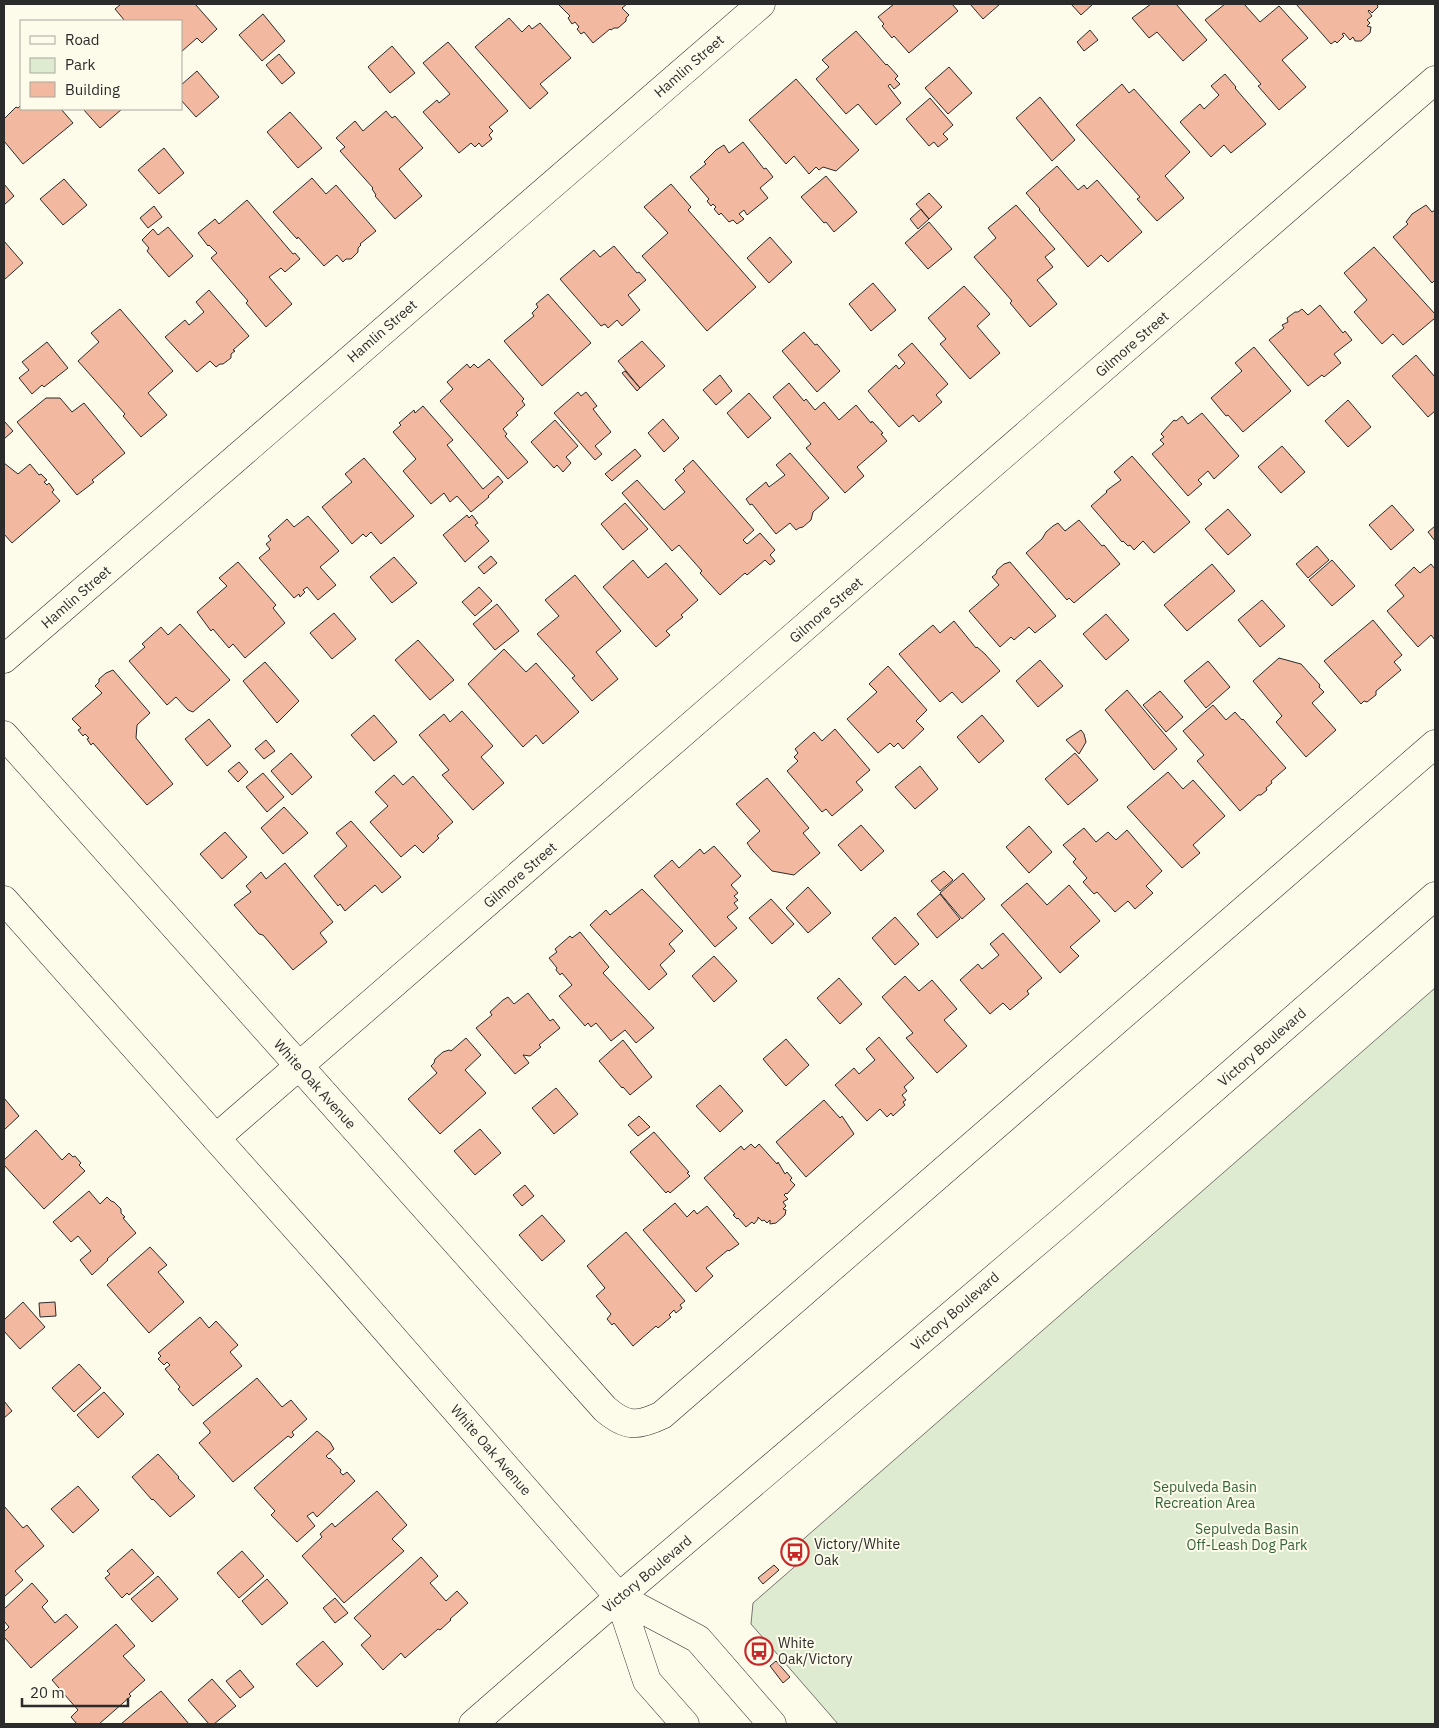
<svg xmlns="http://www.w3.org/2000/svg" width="1439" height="1728" viewBox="0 0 1439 1728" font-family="'IBM Plex Sans',sans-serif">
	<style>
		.green { fill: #deebd1; stroke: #74746e }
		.building { fill: #f2b8a0; stroke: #2b2b2b }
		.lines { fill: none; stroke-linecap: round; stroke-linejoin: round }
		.minor-casing { stroke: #2b2b2b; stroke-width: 29 }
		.primary-casing { stroke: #2b2b2b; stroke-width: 29 }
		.minor { stroke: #fdfbea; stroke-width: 28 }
		.primary { stroke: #fdfbea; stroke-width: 28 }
		.labels { text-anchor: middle; stroke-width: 4; stroke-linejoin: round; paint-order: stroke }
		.street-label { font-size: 14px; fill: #2b2b2b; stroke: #fdfbea }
		.park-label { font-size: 14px; fill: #34623c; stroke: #fdfbea }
		.poi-label { font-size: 14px; fill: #2b2b2b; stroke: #fdfbea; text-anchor: start }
	</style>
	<rect width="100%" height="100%" fill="#fdfbea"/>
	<path class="green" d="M1435,988V1724H838L751,1624L753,1603L808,1555L799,1543Z"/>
	<path class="building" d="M121,4H195L217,29L202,43L197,38L181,52V21H125L115,9Z
		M558,4H627L622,8L629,15L626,18V21L618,28H614L611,30L610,29L593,43L584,32L581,34L577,29L579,27L575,22L572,24L568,18L570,16Z
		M894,4H952L958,11L909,53L894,36L892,38L882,26L884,24L878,17Z
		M970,4H1000L983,19Z
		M1071,4H1093L1081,15Z
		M1151,4H1176L1207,40L1183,61L1157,32L1149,38L1132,18Z
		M1225,4H1244L1260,22L1279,6L1308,38L1282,60L1306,87L1279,110L1258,86L1261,84L1205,20Z
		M1296,4H1377L1378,7L1372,13L1369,10L1368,11L1372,16L1367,20L1370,23L1367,26L1371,27L1370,33L1361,41H1355L1353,37L1350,40L1344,33L1342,34L1344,36L1337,43L1335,41L1331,44Z
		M263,14L285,41L262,61L239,35Z
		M509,18L522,32L529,25L532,29L540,23L571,58L540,84L548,93L530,109L475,47Z
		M1090,30L1098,40L1084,51L1077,42Z
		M856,31L886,65L887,64L898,76L895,79L900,84L894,89L890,84L888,86L901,103L876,125L858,104L846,114L816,79L829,67L822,60Z
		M448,42L508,111L489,127L493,131L489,135L492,139L482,147L479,143L475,147L471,143L459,153L423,112L437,100L439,103L450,94L423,63Z
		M392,46L415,73L390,93L368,67Z
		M279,54L295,73L282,84L266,65Z
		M949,67L972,93L948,114L925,88Z
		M197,71L219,97L196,117L181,100V85Z
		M1225,74L1236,87L1235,88L1266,124L1231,153L1224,145L1211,157L1180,122L1200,104L1204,109L1219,95L1211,86Z
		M796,79L859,150L836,171L823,167L819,170L816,167L809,174L794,156L786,164L749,120Z
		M1122,84L1129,93L1134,89L1190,152L1165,176L1184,198L1157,221L1137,199L1140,197L1076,125Z
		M1040,97L1075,140L1052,161L1016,118Z
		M930,98L953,125L943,134L948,139L938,147L934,142L929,146L906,119Z
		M21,105V109H61L73,123L23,164L4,141V119L16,107L18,108Z
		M83,109H122L100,128Z
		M386,111L392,118L395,116L423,148L399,169L422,196L395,219L375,196L376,195L372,189L373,188L340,151L345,147L336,138L355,121L363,131Z
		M290,112L322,148L298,168L267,132Z
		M743,142L764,169L766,168L773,177L760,188L768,198L747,215L744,210L739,214L744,219L737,224L733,220L729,222L721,213L719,215L714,209L716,207L713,204L711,206L707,201L709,199L690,177L706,164L704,162L716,150L724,145L729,153Z
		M164,148L184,173L159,194L138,170Z
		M1057,166L1078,190L1084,185L1087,189L1097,180L1142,232L1108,262L1101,255L1088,267L1039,210L1040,209L1026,193Z
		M826,176L857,212L834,232L826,222L824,223L801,197Z
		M312,178L326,194L336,185L376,231L360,244L361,245L358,248V252L351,259H346L343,262L337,255L324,266L298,237L297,239L273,212Z
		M64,179L87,205L63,225L40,199Z
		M4,184L14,196L4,205Z
		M671,184L691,207L688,210L756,287L707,331L642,256L668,233L644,207Z
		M929,193L942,207L929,219L916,204Z
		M247,200L293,254L295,253L300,259L285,272L281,268L269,277L292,304L266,327L246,303L248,301L211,258L217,253L209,245L208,246L198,233L215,219L219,224Z
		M1016,205L1055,249L1045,257L1053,267L1037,280L1057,304L1030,327L1010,303L1012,301L974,257L996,238L988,228Z
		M1426,205L1432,212L1435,210V280L1432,283L1393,237L1408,224L1406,222L1412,214Z
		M154,206L162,217L148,228L140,218Z
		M921,209L929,219L918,229L910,219Z
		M929,222L952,249L928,269L905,243Z
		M168,227L193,256L169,277L147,251L149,248L142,240L153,229L158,235Z
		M770,237L792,262L769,283L747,258Z
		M4,241L23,263L4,280Z
		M614,246L637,273L639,272L646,280L628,295L640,310L622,326L617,320L608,328L605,324L601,326L560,279L594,250L600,257Z
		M1374,247L1435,314V318L1403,345L1393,334L1382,344L1354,312L1367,300L1344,273Z
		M873,283L896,310L871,331L849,304Z
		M964,286L990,314L977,326L1000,353L970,379L940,344L946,339L928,318Z
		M209,290L249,336L233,350L235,351L231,354V358L223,364H220L216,367L210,361L197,372L165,337L185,320L189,325L204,312L196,302Z
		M548,294L591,343L542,386L504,341L534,316L532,313L538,307L536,304Z
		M1320,305L1343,333L1345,331L1352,340L1334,354L1341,363L1324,377L1322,375L1308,386L1269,340L1284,328L1282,325L1288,322L1287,318L1295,312H1298L1302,309L1308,315Z
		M120,309L173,371L148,393L167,415L141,437L123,416L125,414L78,361L99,342L91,333Z
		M804,332L815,345L817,344L840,371L817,392L782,351Z
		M642,341L665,366L640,388L618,361Z
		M47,342L68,368L44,387L42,385L32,394L19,378L29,370L22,362Z
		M912,343L948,384L936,395L942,402L919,422L913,415L899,427L868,391L896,365L899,369L905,363L898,355Z
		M1254,347L1291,391L1243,432L1228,415L1226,416L1211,398L1242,371L1235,363Z
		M1416,355L1435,377V411L1428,417L1392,376Z
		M489,359L524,399L522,401L525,405L516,413L518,415L503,429L507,434L505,436L528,462L508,479L440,401L453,389L447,382L467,364L470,368L474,364L478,368Z
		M625,371L640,388L637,391L622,373Z
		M720,375L732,391L716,405L703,390Z
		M789,383L804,401L806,399L815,410L824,402L839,420L856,405L871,423L872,421L883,433L881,434L887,441L857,467L864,476L845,493L806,448L811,444L773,397Z
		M578,392L581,396L586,392L597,406L593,409L611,432L595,446L602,454L595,460L554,413Z
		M749,393L771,418L748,438L727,413Z
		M46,398H60L72,412L84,403L125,453L92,480L94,482L77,495L17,422Z
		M1348,400L1371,427L1348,447L1325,421Z
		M423,406L453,440L447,445L483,489L498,476L503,482L488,496L489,497L471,512L457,496L450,502L444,493L431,504L403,471L416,459L393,432L401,425L399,423L414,410L415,413Z
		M1202,413L1239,456L1214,479L1208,471L1198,480L1202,484L1188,496L1152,454L1164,444L1160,440L1164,437L1161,434L1174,420L1176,421L1182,416L1188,424Z
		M663,419L679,438L664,452L648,433Z
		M555,420L578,446L566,457L571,463L563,472L557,465L554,468L531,442Z
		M4,421L13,431L4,439Z
		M1282,446L1305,472L1281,493L1258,467Z
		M635,449L641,456L612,481L605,474Z
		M790,453L829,498L813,512L811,520L803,527L799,528L796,530L790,523L776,534L752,504L750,505L746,499L766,482L769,487L785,475L776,465Z
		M1132,456L1190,522L1154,553L1143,541L1134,550L1130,545L1128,546L1123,541L1122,542L1091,506L1107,492L1106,491L1121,480L1114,472Z
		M364,458L414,516L381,544L371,532L366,537L363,534L352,544L322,507L352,482L345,474Z
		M693,460L754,530L743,540L747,544L760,533L775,550L770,555L775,561L770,565L765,560L747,575L745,573L720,595L700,573L702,571L679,545L672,551L622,493L637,480L664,510L685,492L675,480L685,471L683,469Z
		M4,463L18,474L30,464L39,475L41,474L47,480L44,482L47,485L49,483L54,490L52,492L60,501L12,543L4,534Z
		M625,503L648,529L623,550L601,524Z
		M1392,505L1414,530L1391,550L1369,525Z
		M1228,509L1251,535L1228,555L1205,529Z
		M467,515L469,518L472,515L478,523L475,525L489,541L465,562L443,535Z
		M308,516L339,551L320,567L336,585L318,600L307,587L303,590L305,592L300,597L299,594L294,598L259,558L270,549L266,544L271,540L268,536L287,519L294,527Z
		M1079,520L1102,546L1104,545L1120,564L1074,603L1069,598L1067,600L1026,553L1042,539L1046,532L1053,526L1058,523L1065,531Z
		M1435,526V544V541L1428,532Z
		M1317,546L1329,560L1308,578L1296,564Z
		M491,556L497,563L484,574L478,567Z
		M394,557L417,583L392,603L370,577Z
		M633,560L648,578L666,563L698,600L681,615L683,617L666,631L670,635L656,647L603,587Z
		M1332,560L1355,586L1332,606L1309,580Z
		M238,562L276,605L273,608L285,623L245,658L233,644L229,648L213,629L211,631L197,612L227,586L219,578Z
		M1010,562L1056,616L1035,633L1029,627L1014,640L1011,637L1000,647L969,611L999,585L992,577L996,574L997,570L1004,564Z
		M1212,564L1235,591L1187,631L1164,605Z
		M1431,564L1435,569V640L1431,635L1418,647L1387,611L1404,596L1395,585L1414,567L1420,573Z
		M575,575L621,631L596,652L618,679L592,701L572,678L575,676L537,634L559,616L545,600Z
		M479,587L492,601L475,616L462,602Z
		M1262,600L1285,626L1260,647L1238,620Z
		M497,604L519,631L495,650L473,624Z
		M334,613L356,639L332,659L310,633Z
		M1106,614L1129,640L1106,660L1083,634Z
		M1373,620L1402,655L1394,662L1401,670L1376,691V695L1367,702L1364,701L1361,704L1324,661Z
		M954,621L976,648L977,647L985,654L1000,671L962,703L952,692L940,702L899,654L933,625L940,633Z
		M180,624L230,680L193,712L188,710L176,697L167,705L129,661L145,647L142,644L161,627L168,635Z
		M418,640L454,680L430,700L395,660Z
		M504,649L526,672L536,663L579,712L543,744L536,735L523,747L468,684Z
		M1279,658L1301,664L1320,685L1319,687L1324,692L1312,703L1336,730L1306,757L1276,722L1282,716L1253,681Z
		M1040,660L1063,686L1038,707L1016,681Z
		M1208,661L1230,687L1206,708L1184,681Z
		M265,662L299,701L277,723L243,681Z
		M888,666L927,710L916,721L924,729L903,749L898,743L894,747L890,743L878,753L847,719L877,692L869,684Z
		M113,670L150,713L137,725L136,738L173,784L147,805L93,743L91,745L87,739L89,738L85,734L83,736L78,730L81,728L72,719L102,693L95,686L99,682V679L106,673Z
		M1127,690L1177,749L1154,770L1105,710Z
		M1160,691L1183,717L1166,732L1143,705Z
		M1213,705L1226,720L1235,712L1242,720L1243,719L1286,768L1271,781L1272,783L1266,788L1267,790L1261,795H1258L1240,811L1197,761L1204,755L1183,731Z
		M462,711L493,746L481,757L504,783L473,810L442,775L449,770L419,735L444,714L450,722Z
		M374,715L397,742L374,761L351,735Z
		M982,715L1004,741L979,763L957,737Z
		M209,719L231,746L207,766L185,739Z
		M835,729L870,770L856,782L863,790L832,816L826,809L822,812L787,771L798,761L794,757L798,753L795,749L814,732L822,741Z
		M1081,730L1084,734L1086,742L1079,754L1066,740Z
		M266,740L275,751L264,759L255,749Z
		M291,753L312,777L292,795L271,771Z
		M1075,753L1098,780L1068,805L1045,779Z
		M239,762L248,772L238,782L228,771Z
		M920,766L938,789L915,809L895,787Z
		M1168,772L1183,789L1193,780L1225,816L1193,845L1200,853L1182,868L1127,807Z
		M263,773L284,797L267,812L246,787Z
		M394,775L403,785L413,776L453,822L437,836L439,838L423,853L415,845L401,857L370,822L388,806L375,792Z
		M767,778L809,828L803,833L820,853L794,875L772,871L752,850L747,843L760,831L736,804Z
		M284,807L308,833L283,854L261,828Z
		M351,821L401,877L382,893L375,885L345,911L340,904L338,906L314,876L347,846L336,833Z
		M861,825L884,851L861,871L838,845Z
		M1029,826L1052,852L1029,873L1006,847Z
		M1084,828L1096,842L1108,832L1116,840L1127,830L1162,871L1146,886L1153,893L1135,909L1128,901L1115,912L1097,892L1094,894L1083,882L1087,878L1073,862L1076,859L1063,845Z
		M225,832L247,857L222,879L200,854Z
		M714,846L741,876L731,885L738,893L734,896L738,900L734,903L738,908L727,917L737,928L715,947L654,876L672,860L679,868L700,849L704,854Z
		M285,863L333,922L320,933L327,942L293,970L263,935L259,934L234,905L251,892L246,886L261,872L266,879Z
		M944,871L953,880L940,891L931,881Z
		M963,873L985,899L962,919L940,893Z
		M1027,883L1047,905L1069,885L1100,921L1070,947L1079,956L1060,973L1001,905Z
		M808,887L831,913L808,933L786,908Z
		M642,889L683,931L669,944L675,951L660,965L667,974L649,990L590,925L606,910L610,915Z
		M940,894L960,919L937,938L917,914Z
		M771,899L794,924L772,944L749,918Z
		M895,917L919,944L895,965L872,938Z
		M580,932L609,967L603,973L654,1028L636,1043L625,1030L611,1041L596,1023L591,1027L588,1023L585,1026L559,996L572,985L562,973L560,975L556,970L557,968L549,958L557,952L555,949L570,936L572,938Z
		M1003,933L1042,978L1027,991L1029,994L1010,1010L1003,1003L990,1014L960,980L978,964L982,969L999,955L990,944Z
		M714,956L737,981L714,1002L692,976Z
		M905,976L919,991L932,980L957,1009L944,1020L967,1046L937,1073L906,1038L913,1033L882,997Z
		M839,978L862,1004L840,1024L817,998Z
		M528,993L550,1021L553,1019L560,1028L539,1045L541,1047L530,1056L523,1055L529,1063L515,1074L476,1028L492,1015L490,1012L503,1000L508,997L514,1004Z
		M879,1037L914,1078L904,1087L907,1091L902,1095L906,1100L903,1102L905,1105L893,1116L891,1113L887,1117L880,1109L867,1121L835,1085L854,1068L859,1074L875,1060L866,1049Z
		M466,1038L481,1055L465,1070L486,1093L440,1134L408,1099L437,1073L431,1066L434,1063L435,1059L443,1052L449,1050L451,1051Z
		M786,1039L809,1065L786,1086L763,1059Z
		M623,1040L652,1077L630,1095L623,1087L622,1088L599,1061Z
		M720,1085L743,1111L720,1132L696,1106Z
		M556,1088L578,1114L554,1134L532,1108Z
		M4,1098L19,1116L4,1130Z
		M824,1100L840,1118L842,1116L854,1134L806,1177L776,1142Z
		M639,1116L650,1127L638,1136L628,1125Z
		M480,1129L501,1153L475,1175L454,1151Z
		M36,1130L62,1160L69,1153L73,1157L75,1156L81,1163L79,1165L85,1171L44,1209L4,1165V1160Z
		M654,1132L689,1172L687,1173L690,1176L670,1193L668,1191L666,1193L630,1152Z
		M751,1144L755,1148L759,1144L777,1164L778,1162L785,1174L787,1172L792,1178L790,1180L795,1185L787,1194L786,1193L784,1195L788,1199L783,1202L786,1206L783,1209L786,1210L785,1215L776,1223L770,1224V1220L767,1223L764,1220L762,1221L758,1217V1219L754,1224L752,1222L746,1227L738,1218L737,1219L733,1215L735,1214L704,1178L741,1146L744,1150Z
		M525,1185L534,1196L522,1206L513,1195Z
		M89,1191L100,1204L107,1197L111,1201L114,1202L121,1209V1213L125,1217L123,1218L136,1233L107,1259L108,1260L92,1275L80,1260L91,1251L78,1236L71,1242L53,1222Z
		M675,1203L687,1217L694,1210L697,1214L707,1206L739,1244L729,1251L728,1250L706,1268L713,1276L696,1292L643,1230Z
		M542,1215L565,1241L542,1261L519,1235Z
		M626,1232L685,1301L680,1305L682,1308L676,1313L674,1310L669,1315L671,1317L658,1328L656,1326L633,1346L614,1323L612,1325L607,1319L611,1314L596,1296L605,1288L587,1266Z
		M150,1247L167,1265L158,1272L184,1302L149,1333L107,1285Z
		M23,1302L45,1327L20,1349L4,1331V1320Z
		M55,1302L56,1316L40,1317L39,1303Z
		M200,1317L209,1328L216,1321L238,1345L230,1352L242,1366L193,1406L178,1389L180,1387L165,1369L170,1365L167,1362L164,1365L158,1359L161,1356L158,1353Z
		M79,1364L101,1388L74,1412L52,1388Z
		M257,1378L282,1407L291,1400L307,1419L292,1432L294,1435L291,1438L288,1436L233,1482L199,1443L210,1433V1431L203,1423Z
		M104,1392L124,1414L98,1438L77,1415Z
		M4,1401L12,1411L4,1418Z
		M317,1431L330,1442L334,1449L326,1456L329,1459L330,1458L341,1470L340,1472L343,1475L347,1472L355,1481L317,1517L313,1512L307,1516L315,1526L297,1542L271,1515L275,1511L254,1488Z
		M158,1454L179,1477L178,1478L195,1496L170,1517L153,1499L152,1500L132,1477Z
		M78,1486L99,1510L73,1533L51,1509Z
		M377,1491L407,1525L392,1539L404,1551L344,1603L302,1556L322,1537L320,1534L332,1523L335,1527Z
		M4,1506L23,1528L27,1525L44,1546L15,1571L23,1580L4,1597Z
		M132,1549L154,1573L129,1595L127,1593L122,1598L105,1578L110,1574L107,1571Z
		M242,1551L264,1576L239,1598L217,1573Z
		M421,1557L438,1576L430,1583L446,1601L457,1591L468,1603L450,1619L451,1620L440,1630L438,1629L405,1658L401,1653L383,1670L361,1645L371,1636L354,1618Z
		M774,1565L779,1570L763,1584L758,1578Z
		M158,1576L178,1599L152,1622L131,1599Z
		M267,1579L288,1603L262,1625L242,1601Z
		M32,1583L48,1601L42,1607L55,1623L66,1614L78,1627L31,1668L4,1637V1632L9,1627L4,1621V1609Z
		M335,1598L348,1613L335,1623L323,1608Z
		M116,1624L135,1646L123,1656L145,1680L129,1694L131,1696L99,1724H77L71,1717L78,1710L52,1680Z
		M323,1641L343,1664L317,1687L296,1664Z
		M776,1661L790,1677L783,1683L770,1666Z
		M240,1670L254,1687L240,1698L226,1681Z
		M212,1679L236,1706L214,1724H209L188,1700Z
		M161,1691L189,1724H121L141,1707Z"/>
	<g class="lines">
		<g class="minor-casing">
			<path id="minor" d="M4,659L761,4
				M4,735L605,1409C626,1427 637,1427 662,1415L1435,744
				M216,1138L1435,80"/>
		</g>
		<g class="primary-casing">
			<path id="primary" d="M4,900L338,1275L619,1597L698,1639L772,1724
				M619,1597L647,1681L685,1724
				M473,1724L619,1597L1063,1220L1435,896"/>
		</g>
		<use href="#minor" class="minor"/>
		<use href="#primary" class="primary"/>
	</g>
	<defs>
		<g id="bus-ring" transform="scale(1.4375)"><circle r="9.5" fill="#fdfbea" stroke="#c62828" stroke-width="1.5"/><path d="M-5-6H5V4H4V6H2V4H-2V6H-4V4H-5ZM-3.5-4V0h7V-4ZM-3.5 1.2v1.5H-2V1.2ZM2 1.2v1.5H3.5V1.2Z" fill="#c62828"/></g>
	</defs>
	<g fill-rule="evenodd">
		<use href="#bus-ring" x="795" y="1552"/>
		<use href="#bus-ring" x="759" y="1651"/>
	</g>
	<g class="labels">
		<g class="street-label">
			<text transform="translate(689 66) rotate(-41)" y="5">Hamlin Street</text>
			<text transform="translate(382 331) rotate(-41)" y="5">Hamlin Street</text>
			<text transform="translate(1132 344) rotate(-41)" y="5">Gilmore Street</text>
			<text transform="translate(76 597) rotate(-41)" y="5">Hamlin Street</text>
			<text transform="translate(826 610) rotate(-41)" y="5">Gilmore Street</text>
			<text transform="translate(520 875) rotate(-41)" y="5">Gilmore Street</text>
			<text transform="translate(1262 1047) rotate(-41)" y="5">Victory Boulevard</text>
			<text transform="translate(315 1084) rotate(48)" y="5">White Oak Avenue</text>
			<text transform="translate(955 1311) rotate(-41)" y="5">Victory Boulevard</text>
			<text transform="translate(491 1450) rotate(49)" y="5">White Oak Avenue</text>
			<text transform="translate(647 1574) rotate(-40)" y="5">Victory Boulevard</text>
		</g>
		<g class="park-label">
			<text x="1205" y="1492">Sepulveda Basin<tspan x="1205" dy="16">Recreation Area</tspan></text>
			<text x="1247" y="1534">Sepulveda Basin<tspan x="1247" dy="16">Off-Leash Dog Park</tspan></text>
		</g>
		<g class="poi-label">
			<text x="814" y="1549">Victory/White<tspan x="814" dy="16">Oak</tspan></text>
			<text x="778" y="1648">White<tspan x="778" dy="16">Oak/Victory</tspan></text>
		</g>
	</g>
	<rect width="1439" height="1728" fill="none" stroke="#2b2b2b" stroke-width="10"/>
	<rect x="20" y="20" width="162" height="90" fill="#fdfbea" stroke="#a9a89e"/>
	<rect x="30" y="36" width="25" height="8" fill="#fdfbea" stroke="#a9a89e"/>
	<text x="65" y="45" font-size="15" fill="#2b2b2b">Road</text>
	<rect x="30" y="58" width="25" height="15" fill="#deebd1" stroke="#a9a89e"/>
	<text x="65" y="70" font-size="15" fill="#2b2b2b">Park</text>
	<rect x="30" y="82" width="25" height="15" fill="#f2b8a0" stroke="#a9a89e"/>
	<text x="65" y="95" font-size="15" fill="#2b2b2b">Building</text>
	<path d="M22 1698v8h106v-8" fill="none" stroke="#2b2b2b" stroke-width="2.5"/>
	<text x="30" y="1698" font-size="15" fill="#2b2b2b" stroke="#fdfbea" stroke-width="4" paint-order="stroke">20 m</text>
</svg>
